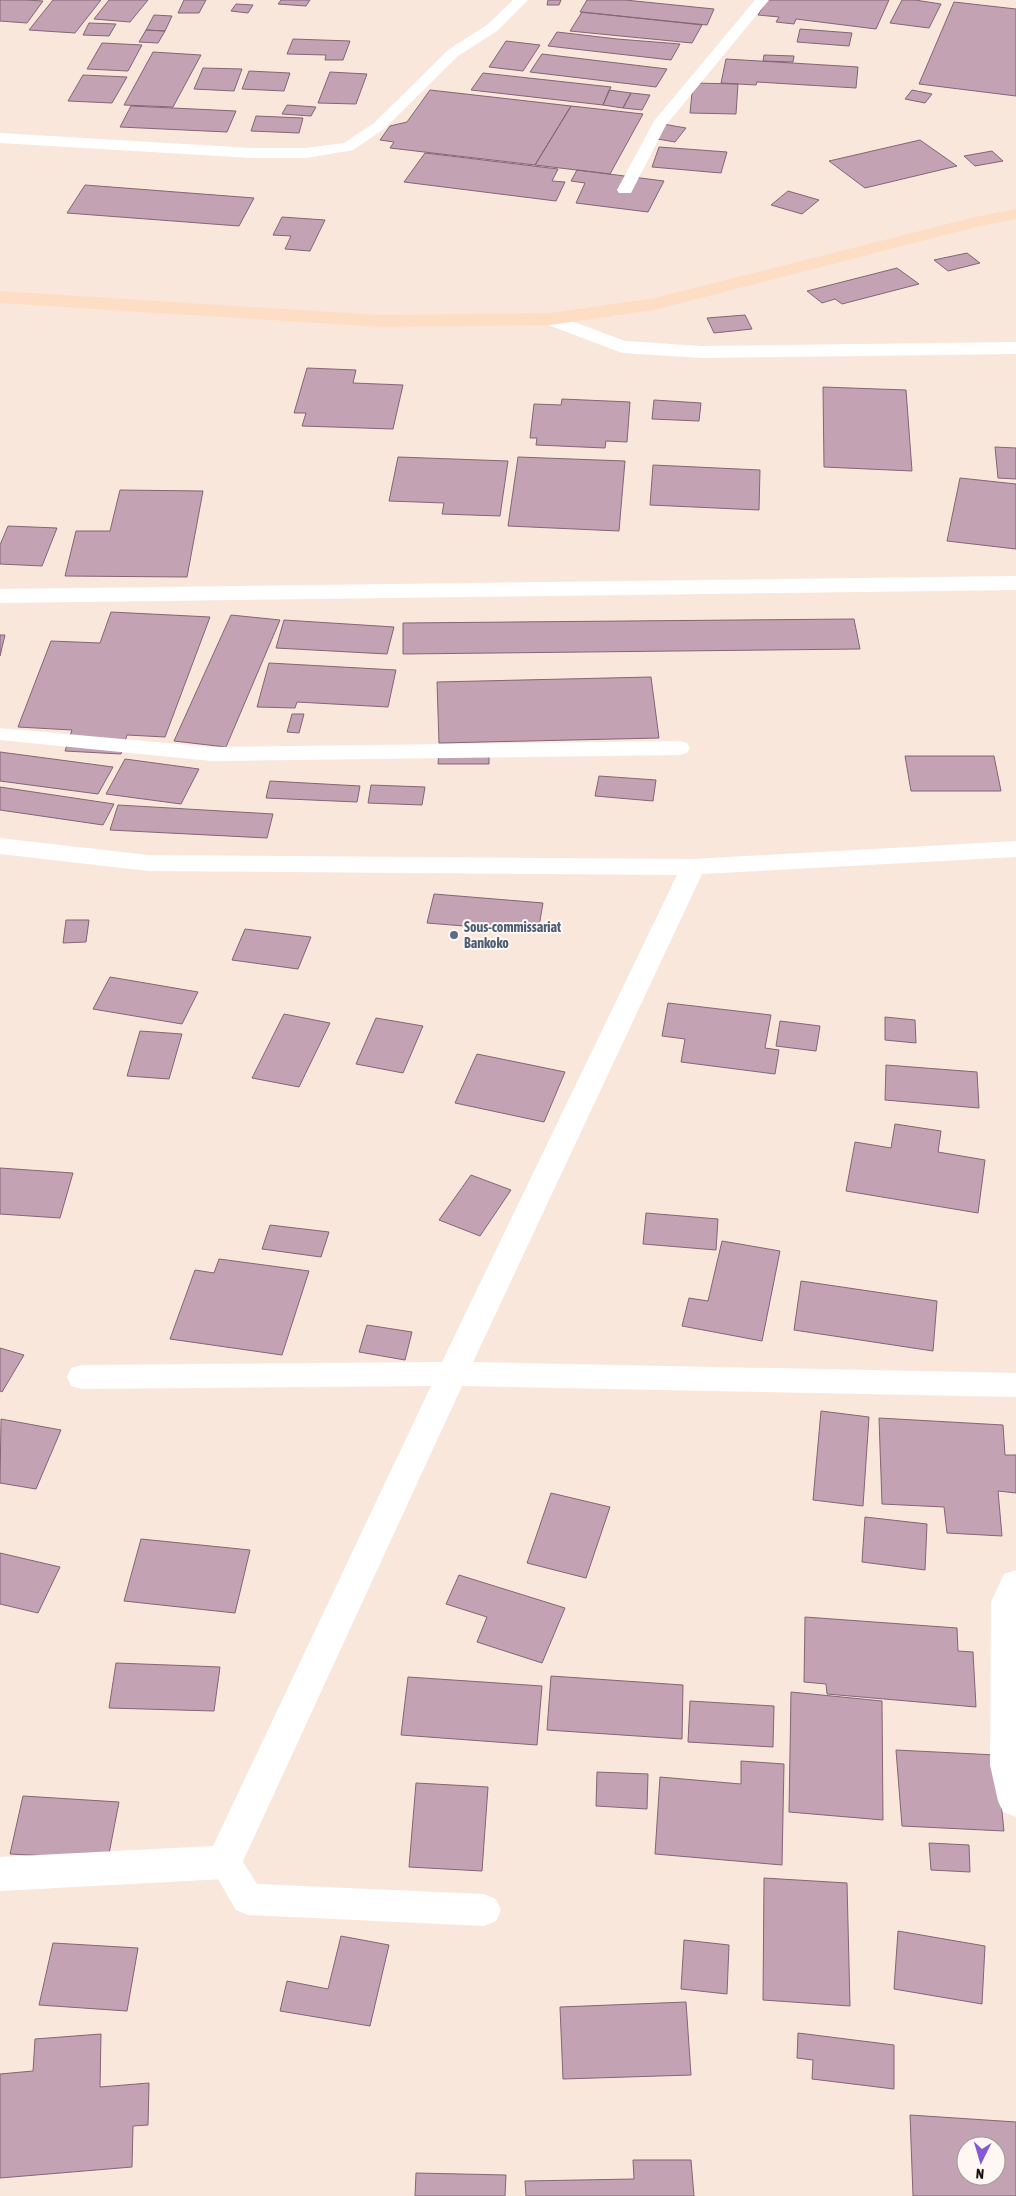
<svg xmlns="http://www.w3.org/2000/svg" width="1016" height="2196" viewBox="0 0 1016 2196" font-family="'Asap Condensed',sans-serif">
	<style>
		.building { fill: #c2a2b3; stroke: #836575; fill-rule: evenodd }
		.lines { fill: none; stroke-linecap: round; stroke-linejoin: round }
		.lane { fill: #fff; fill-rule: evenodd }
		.street { fill: #fff; fill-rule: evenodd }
		.secondary { fill: #fddec5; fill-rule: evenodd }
		.service-dot { fill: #5c6f8a; stroke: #fef7f3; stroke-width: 2 }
		.labels { text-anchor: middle; stroke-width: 4; stroke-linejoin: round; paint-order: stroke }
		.service-label { font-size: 14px; font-weight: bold; fill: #4e5e75; stroke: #fef7f3; text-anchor: start }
	</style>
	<rect width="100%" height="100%" fill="#fae7db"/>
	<path class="building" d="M0,0H26L43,1L27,23L0,21Z
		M53,0H101L75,33L29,30Z
		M109,0H148L130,22L94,19Z
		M184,0H206L199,13H178Z
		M281,0H310L306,6L278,4Z
		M548,0H561L559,5H547Z
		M587,0H625L714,9L707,25L580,12Z
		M767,0H889L876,29L796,19L794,24L776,22L779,17L758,15Z
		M902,0H915L941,4L929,28L890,23Z
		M954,2L1016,9V96L919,84Z
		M236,4L253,5L248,13L231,11Z
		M582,12L702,25L692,43L570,31Z
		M154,15L172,16L165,31L146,30Z
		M89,23L116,24L109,36L83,35Z
		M800,29L852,33L849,46L797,42Z
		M146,30L165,31L158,43L139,42Z
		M557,32L617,39L680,44L671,60L548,46Z
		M293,39L350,41L343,60H325L326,55L287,54Z
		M506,41L540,45L523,71L489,67Z
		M102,43L142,45L128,71L87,69Z
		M153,52L201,55L173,107L124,105Z
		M542,54L667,69L656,87L530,72Z
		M764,55L794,56L793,62L763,61Z
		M726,59L858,67L856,88L757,82L756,85L721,83Z
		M203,68L242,69L234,91L194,89Z
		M249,71L290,73L284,91L242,89Z
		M330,72L367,74L356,104L318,103Z
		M483,73L611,87L603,105L471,90Z
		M83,75L127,77L112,103L68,101Z
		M693,83L738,84L736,114L690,113Z
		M430,90L571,106L535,165L390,148L394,142L380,140L390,126L407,122Z
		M609,90L631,93L623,108L603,105Z
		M912,90L932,94L925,103L905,99Z
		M631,93L650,95L642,110L623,108Z
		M287,105L316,107L311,116L282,114Z
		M131,106L236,111L227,132L120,127Z
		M571,106L643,114L610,174L535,165Z
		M256,116L303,118L299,133L251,131Z
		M657,123L686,128L675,142L646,137Z
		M920,140L957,166L865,188L829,161Z
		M659,147L727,152L721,173L652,167Z
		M992,151L1003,161L975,166L964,156Z
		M425,153L558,169L552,181L565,182L556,201L404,182Z
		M577,170L664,181L648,212L576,203L585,183L571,181Z
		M85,185L254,198L239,226L67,213Z
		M788,191L819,200L802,214L771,205Z
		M282,217L325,220L310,251L285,249L291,236L273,235Z
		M967,253L980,263L948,271L934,260Z
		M897,268L919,284L842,304L835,299L822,303L807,291Z
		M745,315L752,329L714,333L707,318Z
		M307,368L356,370L353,383L403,385L393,429L302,426L306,413H294Z
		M823,387L906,390L912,471L824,467Z
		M562,399L630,402L627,442L606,441L605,448L536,445L537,438H530L534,404L561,405Z
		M654,400L701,403L699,421L652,419Z
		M995,447L1016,448V479L998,478Z
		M398,457L508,461L500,516L442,514L444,503L389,501Z
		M518,457L625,461L619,531L508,526Z
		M653,465L760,470L759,510L650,505Z
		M960,478L1016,484V549L947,541Z
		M120,490L203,491L187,577L65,576L76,531H110Z
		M8,526L57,528L42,566L0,564V545Z
		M111,612L210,617L165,737L127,735L121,754L65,751L72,730L18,727L51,641L100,643Z
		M231,615L280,620L226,747L174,741Z
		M854,619L860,649L403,654V623Z
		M284,620L394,627L387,654L276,648Z
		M0,635H5L0,656Z
		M269,663L396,670L388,707L297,702L295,708L257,707Z
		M651,677L659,738L439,743L437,682Z
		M292,714H304L299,733L287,732Z
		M0,752L113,767L98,794L0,781Z
		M439,752L489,753V764H438Z
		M905,756H994L1001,791H911Z
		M125,759L199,769L181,804L106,794Z
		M599,776L656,780L653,801L595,796Z
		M270,781L360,786L357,802L266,798Z
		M371,785L425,787L422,805L368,803Z
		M0,787L114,804L103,825L0,810Z
		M118,805L273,814L267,838L110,830Z
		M434,894L543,903L538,932L427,923Z
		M66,920H89L86,942L63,943Z
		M245,929L311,937L298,969L232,960Z
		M110,977L198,992L182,1024L93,1009Z
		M668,1003L771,1015L765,1048L779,1050L775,1074L681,1062L685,1039L662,1036Z
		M284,1014L330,1023L299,1087L252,1078Z
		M885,1017L915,1020L916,1043L885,1040Z
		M376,1018L423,1026L403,1073L356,1064Z
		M780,1021L820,1026L816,1051L776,1046Z
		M140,1031L182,1034L169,1079L127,1076Z
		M477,1054L565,1072L544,1122L455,1103Z
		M886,1065L977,1072L979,1108L885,1100Z
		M895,1124L941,1131L938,1152L985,1160L978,1213L846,1191L855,1142L891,1148Z
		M0,1168L73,1173L60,1218L0,1214Z
		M471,1175L511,1190L480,1236L439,1220Z
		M646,1213L718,1219L716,1250L643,1244Z
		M270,1225L329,1232L321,1257L262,1249Z
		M722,1241L780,1251L762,1341L682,1326L689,1298L708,1301Z
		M219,1259L309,1271L282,1355L170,1339L195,1270L214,1273Z
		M801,1281L937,1301L933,1351L794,1330Z
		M367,1325L412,1332L405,1360L359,1352Z
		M0,1348L24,1355L2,1392L0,1391Z
		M821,1411L869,1417L863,1506L813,1500Z
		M879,1418L1003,1425L1005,1455H1016V1493L998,1491L1002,1536L947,1533L944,1507L882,1504Z
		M1,1419L61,1430L36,1489L0,1483Z
		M551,1493L610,1507L586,1578L527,1563Z
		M865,1517L927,1524L925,1570L862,1562Z
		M141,1539L250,1550L235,1613L124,1601Z
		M0,1553L60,1567L38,1613L0,1604Z
		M459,1575L565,1608L542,1663L477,1642L487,1617L446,1604Z
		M805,1617L957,1628L958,1651L973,1652L976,1707L827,1694L826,1684L804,1682Z
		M116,1663L220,1667L214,1711L109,1708Z
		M551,1676L683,1685L682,1739L547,1730Z
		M408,1677L542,1686L537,1745L401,1735Z
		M791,1692L882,1701L883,1820L789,1812Z
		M690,1701L774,1706L773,1747L688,1742Z
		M896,1750L996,1755L1004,1831L902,1826Z
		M741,1761L784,1764L782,1865L655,1854L660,1777L741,1784Z
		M597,1772L648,1774L647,1809L596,1806Z
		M416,1783L488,1787L482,1871L409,1867Z
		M23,1796L119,1802L108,1859L10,1854Z
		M929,1843L969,1845L970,1872L931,1870Z
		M764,1878L847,1883L850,2006L763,2000Z
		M898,1931L985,1946L982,2004L894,1989Z
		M341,1936L389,1945L370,2026L280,2011L287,1981L328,1989Z
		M684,1940L729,1945L727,1994L681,1989Z
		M53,1943L138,1948L127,2011L39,2005Z
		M686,2002L691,2075L563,2079L560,2007Z
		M798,2033L894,2045V2089L812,2079L813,2060L797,2058Z
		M101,2034L100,2087L149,2083L148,2125L133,2126L132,2167L0,2178V2074L33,2071L35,2039Z
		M910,2115L1016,2122V2196H913ZM966,2146H996V2176H966Z
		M633,2160H691L694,2196H526L525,2181L634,2179Z
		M416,2173L506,2175L505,2196H415Z"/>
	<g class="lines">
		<path class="lane" d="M513,0H528L497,31L458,56L384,129L353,150L306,158H252L0,143V133L252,148H306L344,143L374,123L448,50L487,25Z
			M755,0H769L666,125L631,193H619L617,190L654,121Z
			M0,728L211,747L679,741L687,743L690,748L687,753L679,755L211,761L0,740Z
			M224,1847L236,1851L257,1884L484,1894L496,1899L501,1910L496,1921L484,1926L248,1915L236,1910L208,1862L212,1851Z"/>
		<path class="street" d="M550,313L625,341L702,346L1016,342V354L702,358L622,353L543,323L541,319L543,315Z
			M1016,576V590L0,603V589Z
			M0,838L148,855L693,859L1016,841V857L702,874L473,1362L1016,1373V1397L462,1386L237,1874L224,1879L0,1891V1857L213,1846L431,1386L82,1389L71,1386L67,1377L71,1368L82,1365L442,1362L677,875L148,871L0,854Z
			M1016,1570V1817L1003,1812L998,1801L990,1765L991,1602L1004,1574Z"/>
		<path class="secondary" d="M1016,209V219L976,227L654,310L550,325L380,327L0,303V291L380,315L550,313L654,298L975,217Z"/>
	</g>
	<circle class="service-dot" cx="454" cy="935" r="5"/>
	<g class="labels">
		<g class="service-label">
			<text x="464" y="932">Sous-commissariat<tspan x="464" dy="16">Bankoko</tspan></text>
		</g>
	</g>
	<g transform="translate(981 2161) rotate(185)"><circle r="24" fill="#fef7f3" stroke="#a39b96"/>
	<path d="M0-4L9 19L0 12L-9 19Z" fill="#835ad4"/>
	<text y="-8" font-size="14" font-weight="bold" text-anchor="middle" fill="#1b100a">N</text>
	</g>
</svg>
